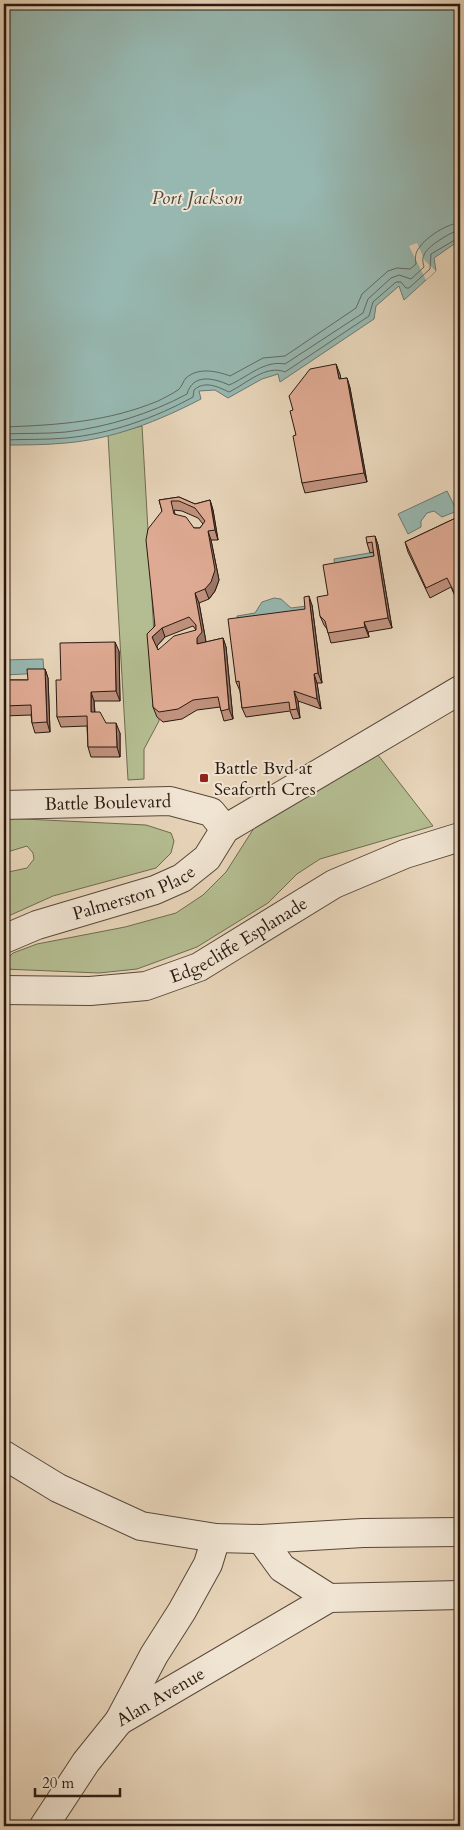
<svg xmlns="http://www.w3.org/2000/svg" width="464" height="1830" viewBox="0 0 464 1830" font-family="Cardo,serif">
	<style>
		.green { fill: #b4bd91; stroke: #6e6b51 }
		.water { fill: #97b8b1; stroke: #6b7871 }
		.pier { fill: #e8d5ba }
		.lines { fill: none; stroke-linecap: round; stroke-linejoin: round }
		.shore { stroke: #606861; stroke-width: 1 }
		.minor-casing { stroke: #59483b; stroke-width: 30 }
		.minor { stroke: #f0e4d2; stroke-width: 28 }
		.wall { fill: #c0927e; stroke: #291911; fill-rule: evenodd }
		.shaded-wall { fill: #9c7767; stroke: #291911 }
		.building { fill: #dfaa93; stroke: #291911; fill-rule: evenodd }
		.poi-dot { fill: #8f2418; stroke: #f0e4d2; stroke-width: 2 }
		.labels { text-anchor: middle; stroke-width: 4; stroke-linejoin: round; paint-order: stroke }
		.poi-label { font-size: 18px; fill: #291911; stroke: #f0e4d2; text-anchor: start }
		.street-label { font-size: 18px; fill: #291911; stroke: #f0e4d2 }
		.water-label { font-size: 19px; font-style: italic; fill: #4a4941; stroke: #f0e4d2 }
	</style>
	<rect width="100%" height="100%" fill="#e8d5ba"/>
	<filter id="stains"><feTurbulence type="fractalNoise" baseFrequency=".004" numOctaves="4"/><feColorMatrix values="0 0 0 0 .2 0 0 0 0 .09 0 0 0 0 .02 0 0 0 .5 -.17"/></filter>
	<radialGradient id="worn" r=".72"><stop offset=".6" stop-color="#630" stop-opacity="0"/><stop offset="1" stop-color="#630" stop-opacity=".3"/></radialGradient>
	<path class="green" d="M142,426L159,721L144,749V779L128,780L108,435Z
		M378,755L433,826L320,859L297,874L268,903L197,947L137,969L99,973L4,969L5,961L13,953L37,944L125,927L176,913L203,895L226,872L254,828Z
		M4,818L146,825L171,833L174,841L171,853L156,868L53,896L4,918V873L27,868L34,859L33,853L27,846L4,853Z"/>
	<path class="water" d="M4,4H460V240L434,258L436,271L404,300L399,286L376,306L374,319L280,382L278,374L262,379L228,398L215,390L199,391L201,399C159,421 113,439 66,443C45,445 24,445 4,445Z
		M447,491L457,511L442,517L434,511L427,513L421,521V527L408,534L398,514Z
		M375,552L378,566L336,573L334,559Z
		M274,598L281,599L291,608L307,606L309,619L239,628L237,616L255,613L262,602Z
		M43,659L44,673L4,675V660Z"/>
	<path class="pier" d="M417,243L425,261L436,271L426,280L409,246Z"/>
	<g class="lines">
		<path class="shore" d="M4,427C58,425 107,422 158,401C164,398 172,394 178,390C182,387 183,381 186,378C198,367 217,371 230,376L263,358L285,356L356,308L362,294L388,271L397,268L410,269L416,264C415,258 415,253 419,248C426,237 448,223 460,223
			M4,434C24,433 45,434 66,432C107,427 150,414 187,394C193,373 214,378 229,385C248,377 264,360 285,364L363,313L368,299L391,278L399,275L411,279L424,267C423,263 422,259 424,255C426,247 452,231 460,230
			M4,440C24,439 45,440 66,438C110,434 155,418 193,397L194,390C205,380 218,387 229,392C246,384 266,364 285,372L369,316L373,302L396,282H401L406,288H409L430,269L431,254L460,237"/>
		<g class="minor-casing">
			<g id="minor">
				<path id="s1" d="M4,805L170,801L211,812L225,829"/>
				<path id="s2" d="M4,939L37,925L155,890L182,878L207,858L225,829L460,690"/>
				<path id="s3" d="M4,990L90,991L146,986L199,967L334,884L405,854L460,837"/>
				<path d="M4,1455L58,1488L141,1526L216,1538L261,1539L363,1533L460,1532"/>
				<path d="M261,1539L282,1568L329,1598"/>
				<path id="s4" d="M119,1721L329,1598L460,1595"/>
				<path d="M44,1826L86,1762L119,1721L154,1655L182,1611L208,1564L216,1538"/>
			</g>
		</g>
		<use href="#minor" class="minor"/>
	</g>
	<path class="wall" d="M336,364L341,379L347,378L350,388L367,482L305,493L302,483L293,410Z
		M179,497L195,504L210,500L213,510L218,540H211L219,580L215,591L209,599L199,603L206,642L223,638L226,647L233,719L224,721L220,707L197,710L182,719L163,722L157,717L153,707L155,626L162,511L159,500ZM174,510L182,511L198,518L203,524L200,528H194L175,514ZM193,626L196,630L158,650L157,646L165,637Z
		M460,516V608L451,587L430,598L408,552L405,542Z
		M375,536L378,545L392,628L368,632L369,637L331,643L327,629L324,625L320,616L328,595L374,556L373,552L370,553L367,543Z
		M312,605L322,683H317L321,709L298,701L300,718L293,719L290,711L246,717L242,708L240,691L236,682L305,609Z
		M119,651L120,701H94L95,712L106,723L120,733V757H91L88,747L87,726L61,727L57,717L61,680Z
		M45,669L48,678L50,732L35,733L32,723L31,715L4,716V680H28Z"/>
	<path class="shaded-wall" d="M336,364L340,374L343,389L339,379Z
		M347,378L350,388L367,482L364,473Z
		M210,500L213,510L218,540L215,530Z
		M208,531L211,540L219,580L215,591L209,599L205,589Z
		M375,536L378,545L392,628L388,618Z
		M195,593L199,603L206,642L197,644Z
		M309,596L312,605L322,683L318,673Z
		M364,622L368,632L369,637L365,627Z
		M162,628L165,637L156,647L152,637Z
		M223,638L226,647L233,719L229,709Z
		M115,642L119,651L120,701L116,691Z
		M45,669L48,678L50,732L47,722Z
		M314,674L317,683L321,709L317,699Z
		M294,691L298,701L300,718L297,709Z
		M91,692L94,701L95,722L91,712Z
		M116,723L120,733V757L117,747Z"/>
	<path class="building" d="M336,364L339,379L347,378L364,473L302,483L293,436L296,435L290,411L293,410L289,396L310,369Z
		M179,497L195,504L210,500L215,530L208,531L215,570L211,582L205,589L195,593L202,632L197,638V644L223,638L229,709L221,711L218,697L193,700L178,709L159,712L153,707L147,634L155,626L146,540L148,529L162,511L159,500ZM171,501H179L195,508L205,521L200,528H194L186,517L174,514ZM189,617L196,625V630L174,636L158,650L152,637L162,628Z
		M460,516V604L447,578L426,588L405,542Z
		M375,536L388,618L364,622L365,627L328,633L325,621L320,616L317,597L328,595L323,565L374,556L372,542L367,543L366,537Z
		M309,596L318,673L314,674L317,699L294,691L297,709L290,710L289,702L242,708L239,681L236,682L228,619L305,609L304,597Z
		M115,642L116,691L91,692V712H100L106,723H116L117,747H88L87,716L57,717L56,680H61L60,643Z
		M27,669H45L47,722L32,723L31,705L4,706V680H28Z"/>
	<rect class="poi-dot" x="199" y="773" width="10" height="10" rx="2.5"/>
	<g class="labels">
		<g class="poi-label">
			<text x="214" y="774">Battle Bvd at<tspan x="214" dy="21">Seaforth Cres</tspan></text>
		</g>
		<g class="street-label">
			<text dy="6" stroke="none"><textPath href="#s1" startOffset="104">Battle Boulevard</textPath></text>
			<text dy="6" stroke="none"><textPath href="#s2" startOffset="138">Palmerston Place</textPath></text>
			<text dy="6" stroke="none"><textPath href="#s3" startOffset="246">Edgecliffe Esplanade</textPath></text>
			<text dy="6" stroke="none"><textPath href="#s4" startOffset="48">Alan Avenue</textPath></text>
		</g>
		<g class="water-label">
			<text x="197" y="204">Port Jackson</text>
		</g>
	</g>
	<rect width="464" height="1830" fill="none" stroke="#e8d5ba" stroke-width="20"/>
	<rect x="5" y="5" width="454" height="1820" fill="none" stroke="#291911" stroke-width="2.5"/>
	<rect x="10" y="10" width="444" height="1810" fill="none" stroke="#291911"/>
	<path d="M35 1788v8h85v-8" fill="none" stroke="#291911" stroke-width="2.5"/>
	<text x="42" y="1788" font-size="15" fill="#291911" stroke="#f0e4d2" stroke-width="4" paint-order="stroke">20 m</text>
	<rect width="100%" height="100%" filter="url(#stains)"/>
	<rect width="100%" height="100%" fill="url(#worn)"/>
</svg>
